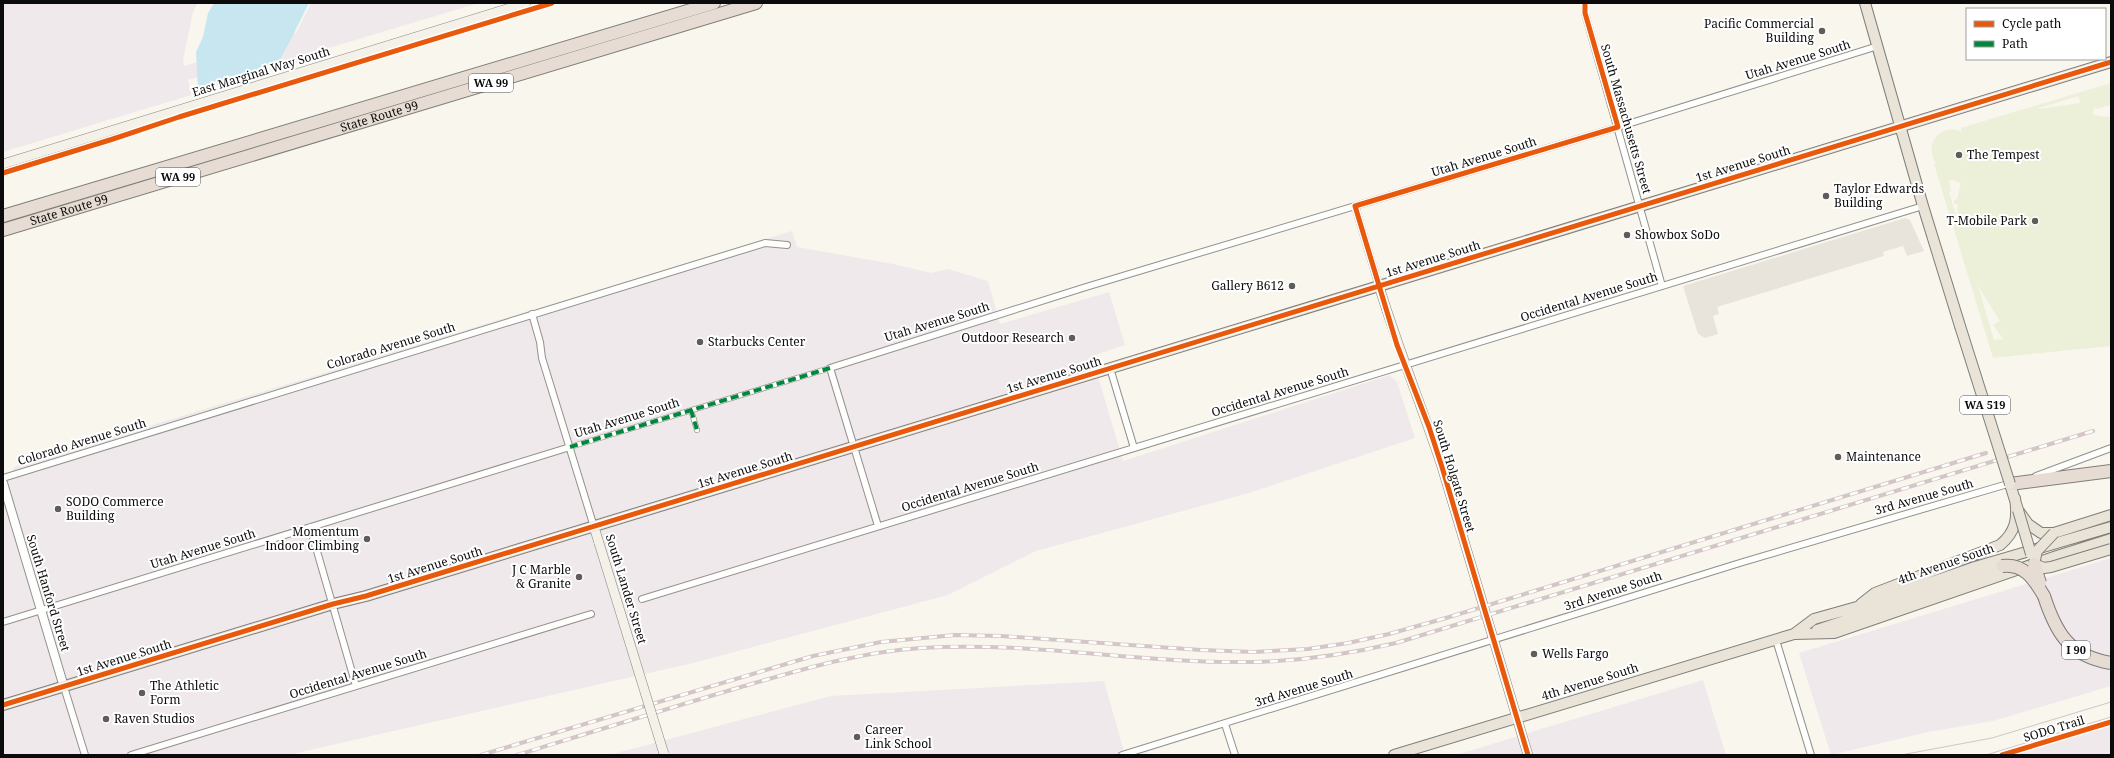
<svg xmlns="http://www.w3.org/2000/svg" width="2114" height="758" viewBox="0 0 2114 758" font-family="'Noto Serif',serif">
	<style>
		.industrial { fill: #efe9eb }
		.pitch { fill: #edf0d9; fill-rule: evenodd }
		.plaza { fill: #e9e4db }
		.water { fill: #c7e6f0 }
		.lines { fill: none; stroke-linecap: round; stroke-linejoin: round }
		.pedestrian-casing { stroke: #92918d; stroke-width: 6 }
		.minor-casing { stroke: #92918d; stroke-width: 8 }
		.tertiary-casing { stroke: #92918d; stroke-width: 10 }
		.secondary-casing { stroke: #898784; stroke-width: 10 }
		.primary-casing { stroke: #7f7e7a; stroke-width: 12 }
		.motorway-casing { stroke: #7f7e7a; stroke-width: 14 }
		.pedestrian { stroke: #fefefc; stroke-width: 4.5 }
		.minor { stroke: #fefefc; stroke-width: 6 }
		.tertiary { stroke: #fefefc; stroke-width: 8 }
		.secondary { stroke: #f4f1e8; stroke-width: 9 }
		.primary { stroke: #eae3d8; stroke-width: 10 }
		.motorway { stroke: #e7dcd4; stroke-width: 12 }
		.tram { stroke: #d4c5c6; stroke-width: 1 }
		.rail-casing { stroke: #d4c5c6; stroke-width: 4 }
		.rail { stroke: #fff; stroke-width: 2.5; stroke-dasharray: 8; stroke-linecap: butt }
		.secondary-bridge-casing { stroke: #898784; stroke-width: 10; stroke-linecap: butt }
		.primary-bridge-casing { stroke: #7f7e7a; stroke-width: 12; stroke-linecap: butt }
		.motorway-bridge-casing { stroke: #7f7e7a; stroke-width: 14; stroke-linecap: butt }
		.secondary-bridge { stroke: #f4f1e8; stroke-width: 9 }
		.primary-bridge { stroke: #eae3d8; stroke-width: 10 }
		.motorway-bridge { stroke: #e7dcd4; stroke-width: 12 }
		.quiet { stroke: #00873e; stroke-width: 4; stroke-dasharray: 8 4; stroke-linecap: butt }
		.cycleway-casing { stroke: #fff; stroke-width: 8 }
		.cycleway { stroke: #e8590c; stroke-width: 5 }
		.poi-dot { fill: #5e5d5a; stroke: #fff; stroke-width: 1.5 }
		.labels { text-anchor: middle; stroke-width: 4; stroke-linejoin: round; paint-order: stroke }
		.shield { fill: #fff; stroke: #545454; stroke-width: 1 }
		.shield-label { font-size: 11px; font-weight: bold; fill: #0b0b0b }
		.poi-label { font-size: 12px; fill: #0b0b0b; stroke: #fff; text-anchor: start }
		.street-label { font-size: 12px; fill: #0b0b0b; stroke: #fff }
	</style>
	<rect width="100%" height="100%" fill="#f9f6ee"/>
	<path class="industrial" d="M3,3H198L193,12L183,60L184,66L296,33L311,3H479L322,50L317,56L276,70L286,50L188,80L191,95L3,152Z
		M792,231L797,247L893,264L931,273L948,269L988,281L1000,324L1109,292L1125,345L1092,356L1123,461L1390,375L1397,382L1415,438L1249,493L1036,551L948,595L693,663L288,755H3V494L14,467Z
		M2111,558V686L1993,721L1928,732L1831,755L1799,653Z
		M1703,680L1726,755H1456Z
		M1104,681L1125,755H609L831,696Z
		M2111,725V755H2014Z"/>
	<path class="pitch" d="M2111,83V105L2096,109L2094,107L2093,115L2111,117V346L1993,358L1934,164L1936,163C1923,145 1941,121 1962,132L1961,128ZM2079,96L2080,103L2039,109V108ZM1952,180L1961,183L1957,199L1954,200V204H1957L1959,225L1949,192L1951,191L1949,181ZM1978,286L2000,321L1993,325L2003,339L1994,340Z"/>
	<path class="plaza" d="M1905,218L1910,220L1924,251L1907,256L1903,246L1883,252L1884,256L1717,307L1719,314L1713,316L1718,334L1705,338L1698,334L1683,286Z"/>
	<path class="water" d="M214,3H309L279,63L268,65L260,71L198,91L196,52L203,37L208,13Z"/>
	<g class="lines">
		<g class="pedestrian-casing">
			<path id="pedestrian" d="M691,410L697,430
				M570,447L830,368"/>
		</g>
		<g class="minor-casing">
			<path id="minor" d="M1585,3V13L1662,286
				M1355,206L1379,286
				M532,314L540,342L542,358L594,527
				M1110,368L1134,448
				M2036,476L2111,448
				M3,478L765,243L787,245
				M878,526L830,368L1086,287L1618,127L1878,46
				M310,527L356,686
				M642,599L1923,206
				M3,622L570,447
				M1776,640L1811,755
				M64,687L85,755
				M1225,724L1235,755
				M131,755L591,614
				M1122,755L1743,562L2011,483"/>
		</g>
		<g class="tertiary-casing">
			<path id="tertiary" d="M3,483L64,687"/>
		</g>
		<g class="secondary-casing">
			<path id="secondary" d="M3,164L526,3
				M1379,286C1398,348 1422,407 1442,467L1528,755
				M594,527L599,543"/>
		</g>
		<g class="primary-casing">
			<path id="primary" d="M1865,3L1923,206L1960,326
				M2010,484L2018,510L2028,524L2041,533H2054L2111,515
				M1861,604L1875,593L2000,545C2016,532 2018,518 2015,498
				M1817,630L1904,601L2008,564
				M1794,634L1814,619L1878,601L1975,567L2111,527
				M3,705L333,604L366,596L2111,62
				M1394,755L1794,634L1834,633L2057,556L2111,539"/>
		</g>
		<g class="motorway-casing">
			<g id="motorway">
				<path d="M3,216L714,3"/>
				<path id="s1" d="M3,230L756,3"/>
				<path d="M2010,484L2111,471"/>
				<path d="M2044,596C2056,633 2069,656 2111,663"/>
			</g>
		</g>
		<use href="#pedestrian" class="pedestrian"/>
		<use href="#minor" class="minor"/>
		<use href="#tertiary" class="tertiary"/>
		<use href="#secondary" class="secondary"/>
		<use href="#primary" class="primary"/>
		<use href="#motorway" class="motorway"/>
		<path class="tram" d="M1901,755L1992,738L2111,702
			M1986,755L2111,717"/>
		<g class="rail-casing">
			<path id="rail" d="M481,755L813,656L881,642L955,635L1001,636L1201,650L1254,652L1308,649L1348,643L1389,634L1446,618L1986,453
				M517,755C592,732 666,709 741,687C800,670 859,652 921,648C1032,641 1142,664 1253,662C1302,661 1349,654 1396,643L2093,431"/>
		</g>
		<use href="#rail" class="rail"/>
		<g class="secondary-bridge-casing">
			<path id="secondary-bridge" d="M599,543L664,754"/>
		</g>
		<g class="primary-bridge-casing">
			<path id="primary-bridge" d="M1960,326L2010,484
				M2018,510L2031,554
				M2054,533L2037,551L2034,564L2044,568L2051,567L2111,549"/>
		</g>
		<g class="motorway-bridge-casing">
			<path id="motorway-bridge" d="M2034,564L2040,583
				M2002,566C2024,563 2034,579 2044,596"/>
		</g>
		<use href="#secondary-bridge" class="secondary-bridge"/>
		<use href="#primary-bridge" class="primary-bridge"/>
		<use href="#motorway-bridge" class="motorway-bridge"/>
		<path class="quiet" d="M691,410L697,430
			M570,447L830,368"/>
		<g class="cycleway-casing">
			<path id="cycleway" d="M3,173L113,139L179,117L552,3
				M3,705L333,604L366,596L2111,62
				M1528,755L1442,467L1429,427L1397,345L1355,206L1618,127L1585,13V3
				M2002,755L2111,722"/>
		</g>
		<use href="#cycleway" class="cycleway"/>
	</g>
	<g class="poi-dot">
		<circle cx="1822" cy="31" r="4"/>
		<circle cx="1959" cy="155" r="4"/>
		<circle cx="1826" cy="196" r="4"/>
		<circle cx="2035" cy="221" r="4"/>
		<circle cx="1627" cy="235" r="4"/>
		<circle cx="1292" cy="286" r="4"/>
		<circle cx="1072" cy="338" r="4"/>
		<circle cx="700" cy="342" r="4"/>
		<circle cx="1838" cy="457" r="4"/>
		<circle cx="58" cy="509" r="4"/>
		<circle cx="367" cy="539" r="4"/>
		<circle cx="579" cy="577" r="4"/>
		<circle cx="1534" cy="654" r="4"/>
		<circle cx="142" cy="693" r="4"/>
		<circle cx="106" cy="719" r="4"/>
		<circle cx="857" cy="737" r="4"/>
	</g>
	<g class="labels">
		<g class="shield">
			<rect x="469" y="74" width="44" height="18" rx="3"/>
			<rect x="156" y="168" width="44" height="18" rx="3"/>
			<rect x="1960" y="396" width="50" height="18" rx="3"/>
			<rect x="2062" y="641" width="28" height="18" rx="3"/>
		</g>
		<g class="shield-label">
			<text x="491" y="87">WA 99</text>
			<text x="178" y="181">WA 99</text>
			<text x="1985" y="409">WA 519</text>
			<text x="2076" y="654">I 90</text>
		</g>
		<g class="poi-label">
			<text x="1814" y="28" text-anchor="end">Pacific Commercial<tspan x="1814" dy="14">Building</tspan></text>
			<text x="1967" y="159">The Tempest</text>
			<text x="1834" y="193">Taylor Edwards<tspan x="1834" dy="14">Building</tspan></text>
			<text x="2027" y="225" text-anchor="end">T-Mobile Park</text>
			<text x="1635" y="239">Showbox SoDo</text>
			<text x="1284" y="290" text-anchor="end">Gallery B612</text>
			<text x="1064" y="342" text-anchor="end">Outdoor Research</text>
			<text x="708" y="346">Starbucks Center</text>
			<text x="1846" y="461">Maintenance</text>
			<text x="66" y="506">SODO Commerce<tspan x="66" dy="14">Building</tspan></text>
			<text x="359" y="536" text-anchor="end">Momentum<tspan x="359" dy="14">Indoor Climbing</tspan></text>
			<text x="571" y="574" text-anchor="end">J C Marble<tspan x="571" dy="14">&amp; Granite</tspan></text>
			<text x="1542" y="658">Wells Fargo</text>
			<text x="150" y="690">The Athletic<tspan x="150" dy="14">Form</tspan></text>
			<text x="114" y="723">Raven Studios</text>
			<text x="865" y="734">Career<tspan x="865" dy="14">Link School</tspan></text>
		</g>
		<g class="street-label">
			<text transform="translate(1798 60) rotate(-17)" y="4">Utah Avenue South</text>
			<text transform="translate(261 72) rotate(-17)" y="4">East Marginal Way South</text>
			<text dy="4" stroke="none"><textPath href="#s1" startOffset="393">State Route 99</textPath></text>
			<text transform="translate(1626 119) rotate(74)" y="4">South Massachusetts Street</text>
			<text transform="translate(1484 157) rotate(-17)" y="4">Utah Avenue South</text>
			<text transform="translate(1743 164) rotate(-17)" y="4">1st Avenue South</text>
			<text dy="4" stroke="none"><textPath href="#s1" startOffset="69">State Route 99</textPath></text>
			<text transform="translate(1433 259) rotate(-17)" y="4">1st Avenue South</text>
			<text transform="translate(1589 297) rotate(-17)" y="4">Occidental Avenue South</text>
			<text transform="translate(937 322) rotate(-17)" y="4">Utah Avenue South</text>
			<text transform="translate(391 346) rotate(-17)" y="4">Colorado Avenue South</text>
			<text transform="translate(1054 375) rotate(-17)" y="4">1st Avenue South</text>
			<text transform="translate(1280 392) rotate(-17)" y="4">Occidental Avenue South</text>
			<text transform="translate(627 418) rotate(-17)" y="4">Utah Avenue South</text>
			<text transform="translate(82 442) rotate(-17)" y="4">Colorado Avenue South</text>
			<text transform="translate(745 470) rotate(-17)" y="4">1st Avenue South</text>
			<text transform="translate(1454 476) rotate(73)" y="4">South Holgate Street</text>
			<text transform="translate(970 487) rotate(-17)" y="4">Occidental Avenue South</text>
			<text transform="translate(1924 497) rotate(-16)" y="4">3rd Avenue South</text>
			<text transform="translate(203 549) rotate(-17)" y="4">Utah Avenue South</text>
			<text transform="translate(1946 564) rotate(-19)" y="4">4th Avenue South</text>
			<text transform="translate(435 565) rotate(-17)" y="4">1st Avenue South</text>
			<text transform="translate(626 589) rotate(73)" y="4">South Lander Street</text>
			<text transform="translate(1613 591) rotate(-18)" y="4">3rd Avenue South</text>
			<text transform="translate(48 593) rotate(73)" y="4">South Hanford Street</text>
			<text transform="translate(124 658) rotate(-17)" y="4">1st Avenue South</text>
			<text transform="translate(358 674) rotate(-17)" y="4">Occidental Avenue South</text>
			<text transform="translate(1590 682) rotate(-17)" y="4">4th Avenue South</text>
			<text transform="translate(1304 688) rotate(-17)" y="4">3rd Avenue South</text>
			<text transform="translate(2054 729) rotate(-17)" y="4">SODO Trail</text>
		</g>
	</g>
	<rect width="2114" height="758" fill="none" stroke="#0b0b0b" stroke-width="8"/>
	<rect x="1966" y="8" width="140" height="52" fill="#ffffff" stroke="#9d9d9d"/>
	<rect x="1974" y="21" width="20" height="6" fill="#e8590c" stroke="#9d9d9d"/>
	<text x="2002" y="28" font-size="12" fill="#0b0b0b">Cycle path</text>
	<rect x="1974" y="41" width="20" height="6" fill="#00873e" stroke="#9d9d9d"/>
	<text x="2002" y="48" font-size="12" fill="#0b0b0b">Path</text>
</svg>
